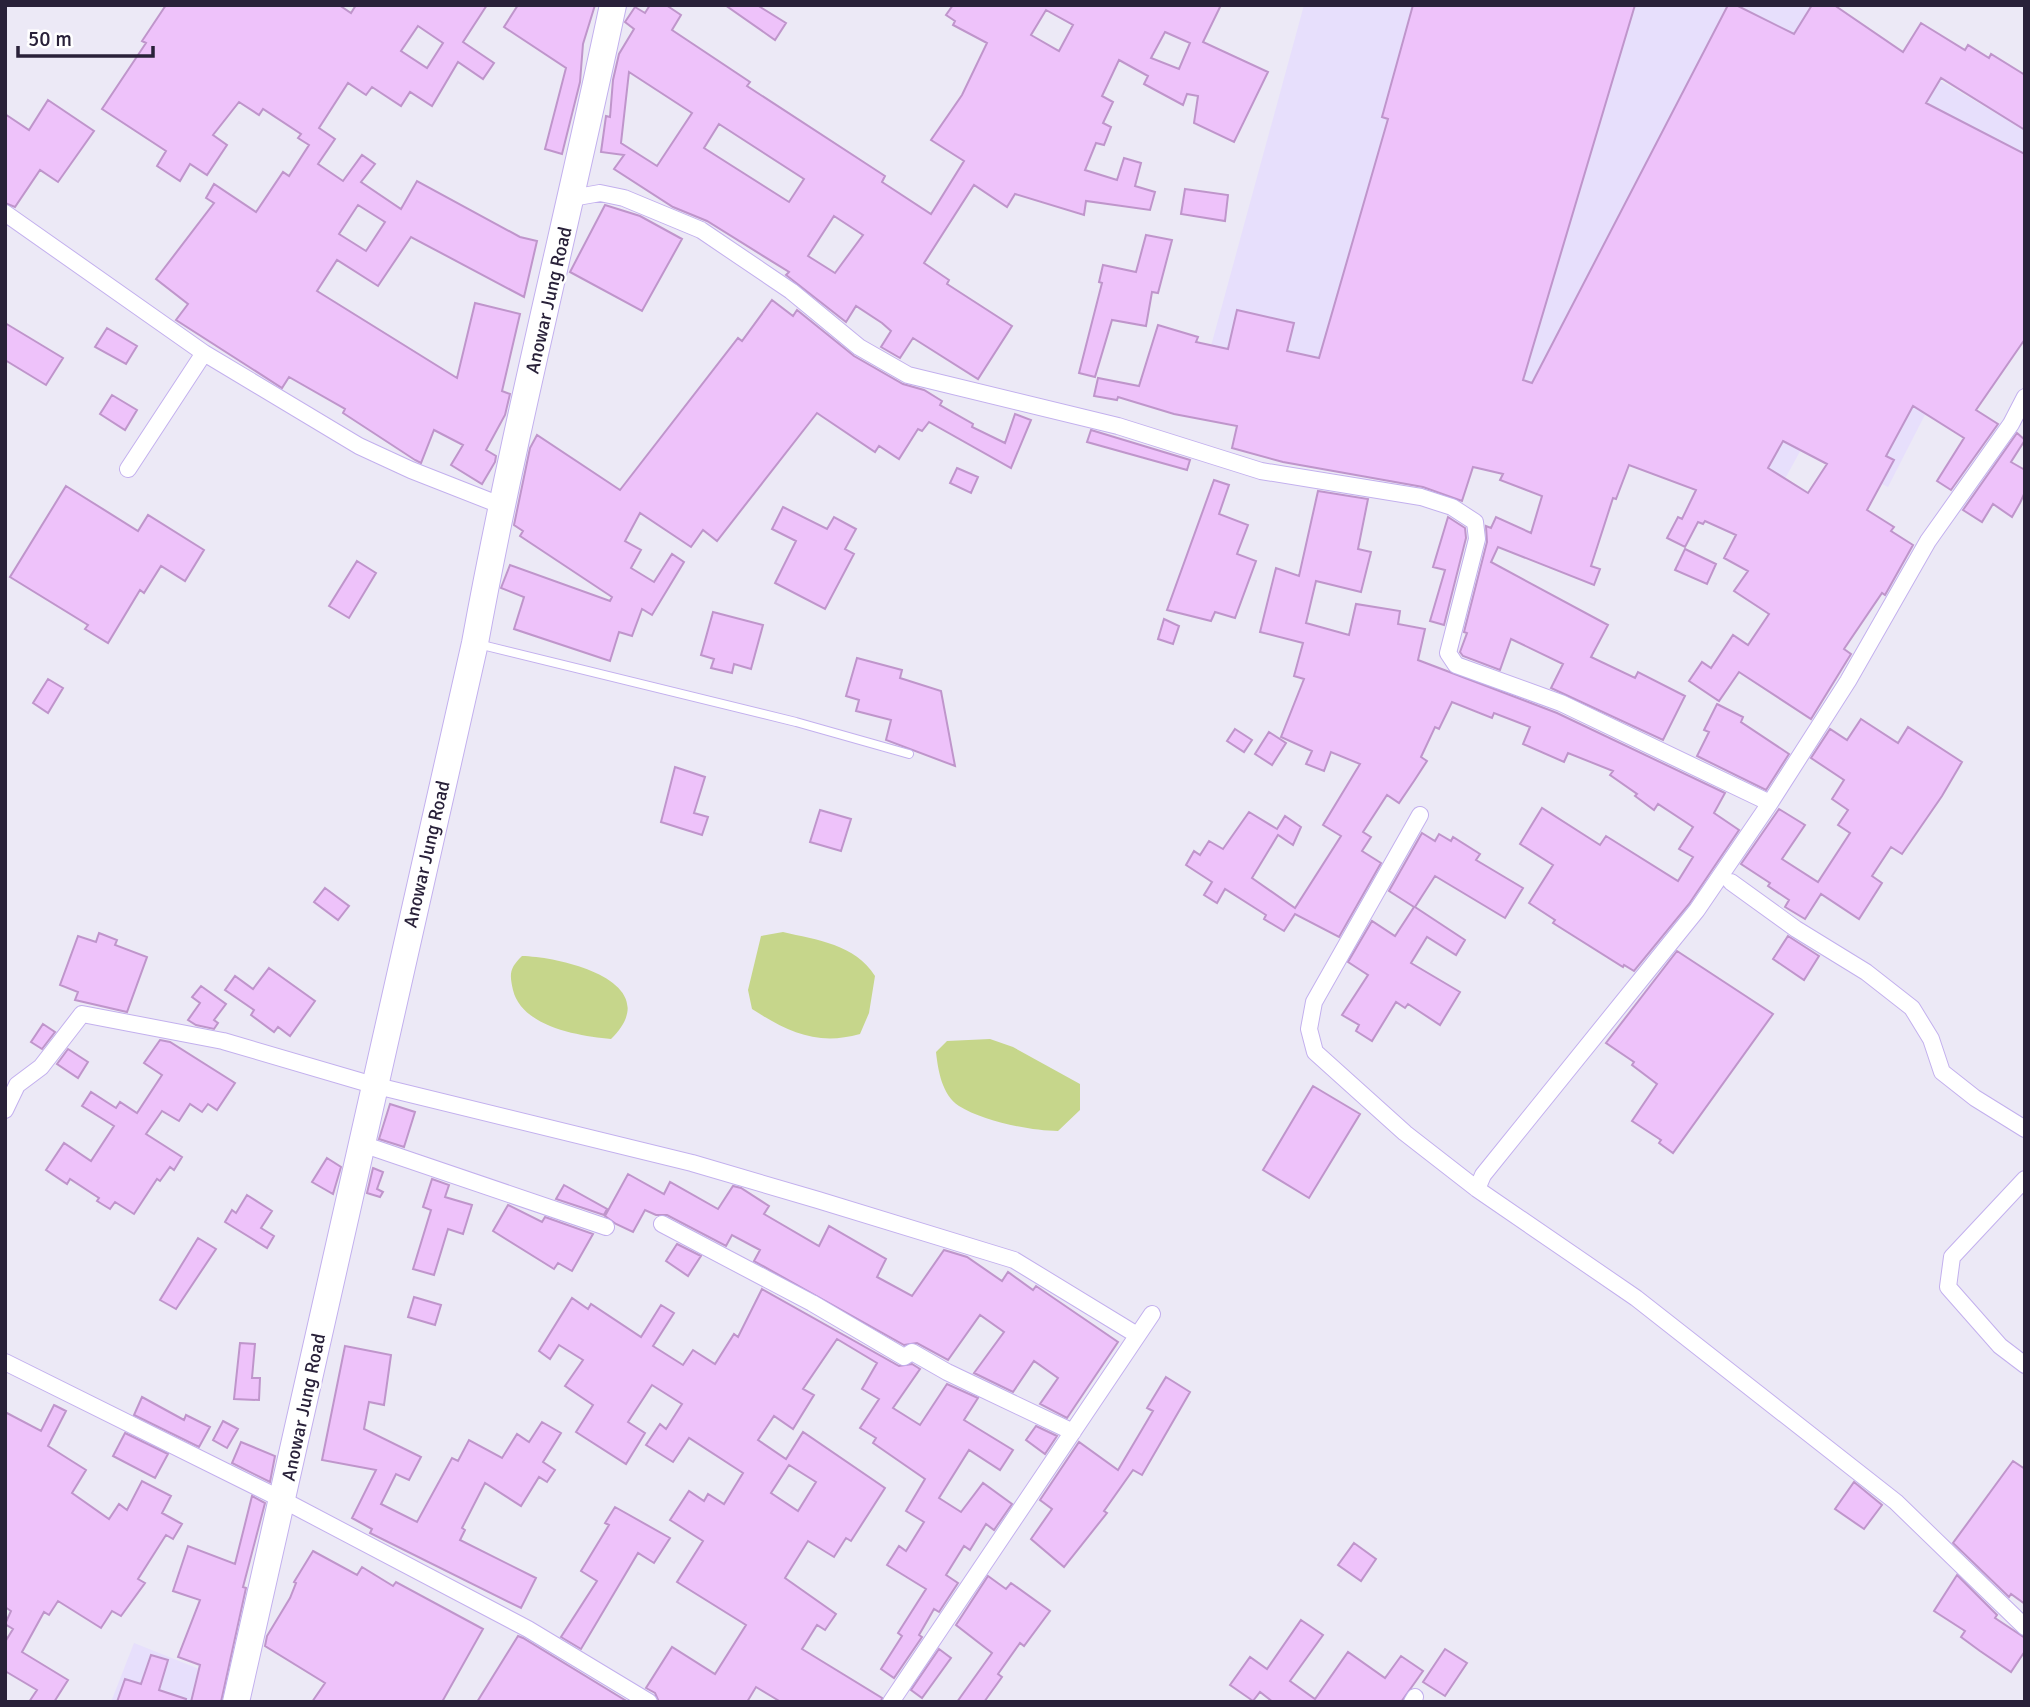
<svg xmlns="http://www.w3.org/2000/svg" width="2030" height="1707" viewBox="0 0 2030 1707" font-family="Signika,sans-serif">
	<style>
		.built { fill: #e7dffc }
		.water { fill: #c6d68b }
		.building { fill: #eec2fa; stroke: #bf95cb; stroke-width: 2; fill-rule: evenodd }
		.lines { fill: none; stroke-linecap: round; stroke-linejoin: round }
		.service-casing { stroke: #c3b0ee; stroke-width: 10 }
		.minor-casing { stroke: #c3b0ee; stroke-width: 18 }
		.trunk-casing { stroke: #c3b0ee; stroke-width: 28 }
		.service { stroke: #fff; stroke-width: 8 }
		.minor { stroke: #fff; stroke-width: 16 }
		.trunk { stroke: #fff; stroke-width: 26 }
		.labels { text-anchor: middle; stroke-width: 5; stroke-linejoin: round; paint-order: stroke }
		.street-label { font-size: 19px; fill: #292139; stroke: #fff }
	</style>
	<rect width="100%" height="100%" fill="#ece9f6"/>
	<path class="built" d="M1304,5H1810L2025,130V219L1888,487L1803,446L1769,508L1517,415L1497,473L1199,390Z
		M134,1643L234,1683L228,1702H111Z"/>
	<path class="water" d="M783,932C817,940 855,944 875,976L869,1013L860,1034C817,1046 788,1032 752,1009L748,990L761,936Z
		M522,956C564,957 668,983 611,1039C579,1036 522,1027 513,990C509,973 510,968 522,956Z
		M990,1039L1013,1047L1080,1084V1110L1058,1131C1030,1131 983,1121 959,1106C942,1095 938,1070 936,1052L947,1041Z"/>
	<path class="building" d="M166,5H339L351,13L356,5H487L463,42L494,63L483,79L458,62L432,106L410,92L401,106L372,87L366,95L348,83L319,128L335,139L318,164L343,181L362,155L375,164L361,182L401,209L417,181L520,237L537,241L524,297L411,237L378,286L337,260L317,291L457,378L475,303L520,314L502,391L510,394L505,415L486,450L496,456L495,462L482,484L451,465L463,445L434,430L421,463L415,460L343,413L345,409L289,377L282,388L176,320L188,304L156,279L214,203L206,198L214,184L256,212L283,172L289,176L309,145L298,138L301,134L263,109L259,115L239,102L213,135L227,145L207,175L190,164L180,181L157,166L166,151L102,109L146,43L142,41ZM418,26L443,43L427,68L401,51ZM358,205L385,222L366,251L339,234Z
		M518,5H595L583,44L580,82L562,154L545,149L566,68L504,27Z
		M650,5H666L681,15L672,30L750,82L747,86L885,176L882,182L931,214L964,161L931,140L962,95L987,43L953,25L955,21L946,15L953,5H1221L1203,42L1268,72L1234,142L1194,123L1198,96L1187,94L1183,105L1144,84L1148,76L1119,60L1102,96L1113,102L1103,123L1111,127L1104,145L1096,143L1085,170L1117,180L1124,158L1141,163L1135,186L1155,192L1150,210L1086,201L1084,215L1015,194L1007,207L974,185L924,263L949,280L947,284L1012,326L978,379L913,338L900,358L881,347L891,331L882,323L856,306L846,322L786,275L789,272L707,221L673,207L614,169L624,155L601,152L606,116L610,117L613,80L619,54L634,29L625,22L635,7L645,13ZM1046,10L1073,25L1059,51L1031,35ZM1165,32L1190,43L1179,69L1151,58ZM629,72L692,113L657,166L621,143ZM719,124L804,179L789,202L704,148ZM834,216L863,235L835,273L808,256Z
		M725,5H757L786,23L775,40Z
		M1413,5H1635L1523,380L1532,383L1728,5H1736L1794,34L1812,5H1834L1903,52L1921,23L1965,50L1968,45L1989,58L1991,54L2025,75V130L1941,78L1926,103L2025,154V339L1976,410L1998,424L1951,490L1937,481L1964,438L1913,406L1886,456L1894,460L1867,510L1894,527L1891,531L1913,545L1885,595L1882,593L1844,649L1851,654L1811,719L1739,672L1719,701L1689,681L1702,662L1711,668L1733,635L1748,645L1769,614L1734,591L1748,571L1724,558L1736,535L1705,521L1703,524L1698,522L1685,547L1667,538L1678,517L1682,519L1696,490L1629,465L1616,499L1613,498L1591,566L1600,569L1594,585L1498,547L1491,562L1608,625L1591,657L1635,678L1638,672L1685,696L1663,740L1551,688L1563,664L1511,639L1500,670L1463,656L1460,652L1467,633L1464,632L1487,542L1486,526L1491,528L1496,517L1531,533L1542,496L1500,480L1503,474L1473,467L1462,501L1423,487L1283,462L1232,448L1237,426L1174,414L1118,397L1117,400L1094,396L1098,378L1139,386L1158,325L1198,337L1196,342L1228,349L1237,310L1294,323L1287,351L1319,358L1388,119L1382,117ZM1783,441L1827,464L1808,493L1768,468Z
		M48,100L94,131L58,182L40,170L15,207L5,203V114L29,130Z
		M1185,189L1228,195L1225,221L1181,214Z
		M605,205L640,216L682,239L642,311L570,272Z
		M1146,235L1172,240L1158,293L1152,292L1146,326L1112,320L1095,377L1079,373L1102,283L1099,282L1103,265L1136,272Z
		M772,300L793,316L797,310L854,356L903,384L924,390L942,401L940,405L973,424L972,427L1005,443L1015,414L1031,420L1011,468L929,422L922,431L918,429L899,459L879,446L875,452L817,413L717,541L703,530L691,547L640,513L625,541L641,550L631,568L654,582L672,554L684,562L652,615L642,609L632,636L619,632L610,661L514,629L524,597L501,588L510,565L610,601L612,597L520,536L523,531L514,525L530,448L537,435L620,490L738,338L742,341Z
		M5,323L63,358L46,385L5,360Z
		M107,328L137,346L126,364L95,347Z
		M112,395L137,410L125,430L100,414Z
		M1091,430L1190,460L1187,470L1087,442Z
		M2017,433L2025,440L2011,462L2025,470V492L2020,503L2012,517L1993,504L1982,522L1963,510Z
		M957,468L978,477L971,493L950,483Z
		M1214,480L1229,485L1219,514L1248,525L1237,554L1256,561L1235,618L1215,612L1211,621L1167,610Z
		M66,486L138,531L148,515L204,550L185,581L161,566L144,593L140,590L108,643L85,629L88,625L10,577Z
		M1318,491L1368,499L1358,549L1371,552L1361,592L1316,581L1306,623L1349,635L1356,604L1400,611L1398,624L1425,629L1418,660L1557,713L1725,793L1714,813L1739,830L1689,904L1634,971L1624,965L1623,967L1553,923L1555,920L1529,903L1553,865L1520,844L1542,808L1600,845L1606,836L1678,881L1693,857L1679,849L1693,827L1658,804L1654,810L1635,796L1637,794L1610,775L1613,771L1568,753L1564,762L1523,744L1530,727L1494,713L1492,718L1452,702L1439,729L1435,727L1421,757L1427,761L1414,781L1399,803L1387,795L1363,832L1371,837L1362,851L1381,863L1339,937L1295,914L1284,931L1264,919L1266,915L1225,889L1217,903L1204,895L1212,882L1186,865L1194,851L1200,855L1209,841L1223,849L1249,812L1277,829L1285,816L1301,827L1293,845L1278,835L1252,878L1295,908L1341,836L1323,825L1360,764L1331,752L1324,771L1306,764L1312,751L1281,737L1304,679L1294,676L1303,643L1260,632L1276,568L1299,576Z
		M783,507L827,529L834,517L856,529L845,549L854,554L825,609L775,583L796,541L772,529Z
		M1448,517L1465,528L1466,538L1444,625L1430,621L1445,570L1433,567Z
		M1685,549L1716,564L1707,584L1675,570Z
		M357,561L376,573L349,618L329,606Z
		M713,612L763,625L751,669L734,664L732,673L711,668L714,659L701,655Z
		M1164,619L1179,626L1173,644L1158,639Z
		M857,658L902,670L900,678L941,691L955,766L886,740L891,720L856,711L859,700L846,696Z
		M48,679L63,688L48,713L33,703Z
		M1717,704L1743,717L1741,722L1789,754L1766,790L1697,756L1709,732L1704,730Z
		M1861,719L1898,743L1908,727L1962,762L1942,796L1902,854L1891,847L1872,876L1882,883L1859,919L1821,894L1805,919L1785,907L1789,900L1768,886L1770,883L1741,864L1779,809L1805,825L1782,859L1818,882L1850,833L1838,825L1848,810L1832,799L1844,780L1811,758L1830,729L1847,740Z
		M1235,729L1252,740L1244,752L1227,741Z
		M1269,732L1286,743L1272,765L1255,754Z
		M675,767L705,777L694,813L708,817L702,835L661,822Z
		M820,810L851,819L841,851L810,842Z
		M1422,833L1435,841L1439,834L1451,841L1453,837L1480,854L1476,860L1523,888L1505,918L1435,876L1415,907L1465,940L1456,955L1427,937L1411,963L1460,992L1440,1025L1408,1004L1405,1008L1396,1002L1372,1041L1356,1031L1359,1025L1342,1015L1368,975L1348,962L1372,921L1395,936L1414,907L1389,891Z
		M325,888L349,906L338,920L314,902Z
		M99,933L117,940L115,945L147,957L127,1012L75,1000L78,992L60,985L78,936L96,942Z
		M1788,936L1819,956L1804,980L1773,959Z
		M1677,951L1773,1014L1673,1153L1659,1143L1661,1140L1632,1121L1657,1084L1632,1065L1634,1062L1606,1043Z
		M269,968L315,1001L290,1036L278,1027L274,1032L251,1015L254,1010L225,990L235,976L253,989Z
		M201,986L226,1004L214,1020L218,1023L214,1029L196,1025L188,1020L200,1003L192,997Z
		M43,1024L55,1032L42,1049L31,1042Z
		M160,1040L170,1042L235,1083L217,1110L208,1104L202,1112L190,1104L179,1121L162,1111L146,1134L182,1157L174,1170L170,1167L160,1181L157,1179L134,1214L115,1202L110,1209L97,1201L99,1198L70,1179L67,1184L46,1170L64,1143L91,1161L114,1126L82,1106L91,1092L116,1108L120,1102L137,1113L162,1075L144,1063Z
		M68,1049L88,1062L78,1078L57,1064Z
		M1313,1086L1360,1114L1309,1198L1263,1170Z
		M390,1104L415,1112L404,1147L379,1139Z
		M327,1158L341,1167L333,1194L312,1182Z
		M373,1168L383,1172L377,1189L383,1192L380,1197L367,1193Z
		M628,1174L664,1194L670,1182L718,1209L733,1186L741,1188L769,1206L764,1214L819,1246L829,1226L886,1259L877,1277L912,1296L944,1250L967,1257L1002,1281L1008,1272L1033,1290L1036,1286L1118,1342L1067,1418L1040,1404L1058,1378L1034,1361L1013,1392L974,1373L1004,1332L980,1315L948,1360L917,1343L904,1345L754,1261L760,1250L732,1235L726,1246L667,1215H656L645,1210L633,1232L616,1224L605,1216Z
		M432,1179L449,1185L445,1197L472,1205L463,1234L448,1229L434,1275L413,1269L431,1210L423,1207Z
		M564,1185L607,1209L604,1215L556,1199Z
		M247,1195L272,1211L261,1228L274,1236L267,1248L225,1222L232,1210L236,1213Z
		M508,1205L542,1222L545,1217L593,1234L572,1271L558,1263L554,1269L493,1231Z
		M198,1238L216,1249L176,1309L160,1300Z
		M677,1244L701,1256L688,1276L666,1261Z
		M762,1289L899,1366L912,1364L920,1369L893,1408L920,1425L947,1384L978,1398L964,1420L1013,1450L1000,1470L969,1450L939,1498L961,1512L983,1483L1012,1504L994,1530L986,1524L970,1550L964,1546L946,1575L958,1583L939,1612L934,1609L919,1635L922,1637L894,1678L881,1669L902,1636L898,1633L926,1589L887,1565L899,1546L906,1551L924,1522L906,1511L925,1479L873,1443L876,1438L860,1428L879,1399L862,1389L877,1363L837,1339L803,1389L814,1395L793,1429L774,1416L758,1440L786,1459L803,1432L885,1488L851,1541L846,1538L834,1557L808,1541L785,1578L836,1614L825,1630L817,1625L802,1649L882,1698L881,1702H781L756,1687L747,1702H659L655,1693L646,1688L672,1647L715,1674L746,1625L677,1582L703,1541L670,1520L689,1491L704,1501L708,1494L724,1504L743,1473L689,1438L673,1462L646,1445L660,1424L666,1429L682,1404L652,1385L628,1422L645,1433L626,1464L576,1432L593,1405L565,1386L583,1360L559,1345L550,1359L539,1351L572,1298L588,1309L591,1304L641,1337L661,1305L674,1313L653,1346L683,1365L693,1350L715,1364L734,1334L738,1337ZM789,1465L816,1482L798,1511L771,1493Z
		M414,1297L441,1305L435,1325L408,1317Z
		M240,1343L255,1344L252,1378H260L259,1400L234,1399Z
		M345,1346L391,1355L384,1405L369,1402L364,1429L421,1457L409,1480L396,1474L381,1504L417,1522L452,1458L458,1461L469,1440L502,1458L517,1434L529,1442L542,1422L561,1433L543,1462L555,1470L547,1482L539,1477L521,1506L485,1483L462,1528L465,1530L460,1540L536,1578L521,1608L370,1533L372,1529L352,1518L376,1470L322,1460Z
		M1166,1377L1190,1392L1142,1475L1133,1470L1104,1511L1107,1513L1064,1567L1031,1539L1052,1509L1040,1500L1079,1442L1118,1470L1153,1411L1147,1408Z
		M142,1397L184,1420L186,1415L210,1427L199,1447L134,1415Z
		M54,1405L66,1411L48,1446L86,1470L72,1493L109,1519L119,1504L127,1510L142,1481L171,1496L162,1513L182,1524L173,1539L166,1535L138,1579L145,1583L121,1616L112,1611L101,1628L58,1601L49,1615L44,1612L22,1652L68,1680L54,1702H29L37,1690L5,1671V1642L13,1629L5,1624L11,1611L5,1607V1412L41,1431Z
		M223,1421L238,1429L227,1448L213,1440Z
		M1036,1426L1057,1436L1045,1454L1026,1440Z
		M125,1433L168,1454L155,1478L113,1456Z
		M241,1442L275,1456L270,1482L232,1463Z
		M2013,1461L2025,1469V1604L2011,1594L2009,1597L1953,1543Z
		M1854,1482L1882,1505L1864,1529L1835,1509Z
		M252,1496L265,1503L243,1587L246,1588L221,1702H191L200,1665L178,1657L200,1600L173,1591L188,1546L235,1564Z
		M615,1507L670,1538L654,1563L638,1553L581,1649L561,1637L597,1581L581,1571L609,1525L605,1523Z
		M1354,1543L1376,1559L1361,1581L1338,1565Z
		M313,1551L357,1575L362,1567L393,1586L396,1582L483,1629L442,1702H312L325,1683L265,1646L267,1636L290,1598L296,1583L294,1582Z
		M1957,1575L1997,1615L1995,1618L2025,1638V1651L2011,1672L1980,1651L1961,1637L1965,1631L1934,1611Z
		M988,1576L1006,1589L1011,1583L1050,1611L1024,1646L1020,1643L998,1674L1002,1677L984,1702H957L992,1653L956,1625Z
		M1301,1620L1323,1635L1290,1681L1315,1699L1348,1652L1385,1678L1401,1656L1423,1671L1401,1702H1273L1260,1692L1253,1701L1230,1685L1250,1657L1267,1669Z
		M518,1636L523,1638L628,1702H477Z
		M939,1649L951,1658L922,1698L911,1690Z
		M1445,1649L1467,1663L1445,1696L1423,1682Z
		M151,1655L168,1660L159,1690L186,1699L185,1702H117L125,1679L141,1684Z"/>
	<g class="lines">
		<g class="service-casing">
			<path id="service" d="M478,644L796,722L909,754"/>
		</g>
		<g class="minor-casing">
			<path id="minor" d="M572,198L600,193L624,198L701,230L791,291L859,347L908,375L1118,426L1261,471L1421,497L1452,507L1475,522L1477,539L1448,653L1456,665L1561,703L1770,803
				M5,213L204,353L359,446L411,470L500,505
				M128,469L204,353
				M1420,815L1314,1002L1309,1029L1315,1052L1405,1133L1477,1189L1636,1298L1896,1502L2025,1627
				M1731,882L1796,929L1866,972L1912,1008L1931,1039L1942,1072L1975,1098L2025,1129
				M5,1110L17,1085L41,1067L82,1014L223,1041L373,1085L692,1163L818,1200L1014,1260L1137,1335
				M362,1144L606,1227
				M2025,1179L1952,1257L1948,1287L2000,1346L2025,1365
				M1477,1189L1483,1175L1697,910L1770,803L1848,681L1928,541L2011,424L2025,397
				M662,1224L812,1303L904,1357L912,1352L947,1372L1073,1432
				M5,1362L283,1500L528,1629L649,1702
				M891,1702L1152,1314
				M1412,1702L1415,1697"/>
		</g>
		<g class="trunk-casing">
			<path id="trunk" d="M236,1702L475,643C514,429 568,218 613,5"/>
		</g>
		<use href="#service" class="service"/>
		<use href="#minor" class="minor"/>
		<use href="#trunk" class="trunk"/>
	</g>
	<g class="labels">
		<g class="street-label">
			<text transform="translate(548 300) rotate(-77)" y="7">Anowar Jung Road</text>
			<text transform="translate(426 854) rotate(-77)" y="7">Anowar Jung Road</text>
			<text transform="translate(303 1407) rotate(-78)" y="7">Anowar Jung Road</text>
		</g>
	</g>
	<rect width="2030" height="1707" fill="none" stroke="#292139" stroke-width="14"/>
	<path d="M18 46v10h135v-10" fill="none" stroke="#292139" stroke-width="3.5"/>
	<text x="28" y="46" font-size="21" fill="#292139" stroke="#ffffff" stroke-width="5" paint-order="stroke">50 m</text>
</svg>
